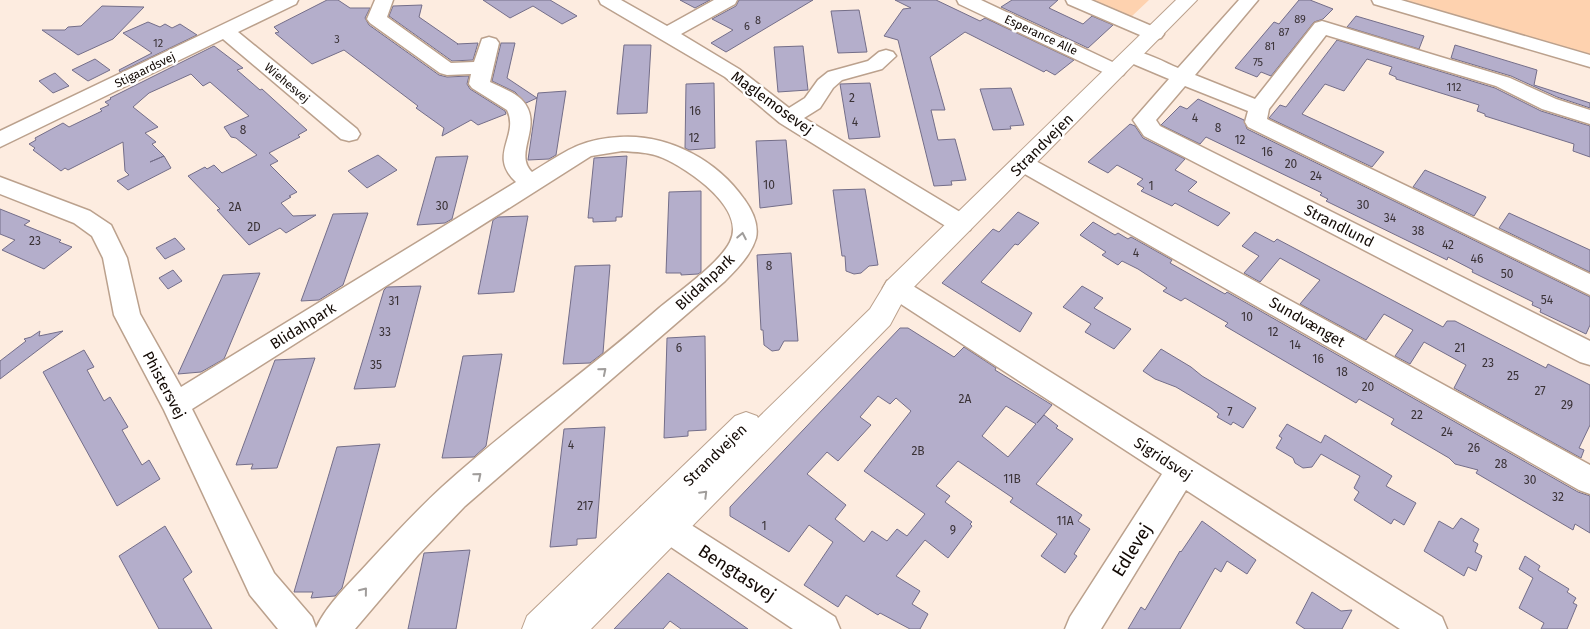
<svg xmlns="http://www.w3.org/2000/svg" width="1590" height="629" viewBox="0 0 1590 629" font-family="'Fira Sans',sans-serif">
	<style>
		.green { fill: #fed2af }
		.building { fill: #b4aecb; stroke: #746e89; fill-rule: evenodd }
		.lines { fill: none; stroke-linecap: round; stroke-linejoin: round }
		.minor-casing { stroke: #bba18d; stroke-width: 3 }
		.major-casing { stroke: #bba18d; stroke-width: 2 }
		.minor { fill: #fff; fill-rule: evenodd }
		.major { fill: #fff; fill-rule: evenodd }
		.oneway { stroke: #a09d9b }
		.labels { text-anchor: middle; stroke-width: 5; stroke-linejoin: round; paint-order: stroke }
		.far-number-label { font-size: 11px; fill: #3a3236 }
		.far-street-label { font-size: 12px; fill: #120904; stroke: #fff }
		.number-label { font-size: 12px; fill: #3a3236 }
		.street-label { font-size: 15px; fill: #120904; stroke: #fff }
		.near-street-label { font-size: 18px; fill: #120904; stroke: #fff }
	</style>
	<rect width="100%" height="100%" fill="#fdece0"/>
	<path class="green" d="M1089,0H1149L1131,17Z
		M1395,0H1590V55Z"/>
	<path class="building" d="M327,0H338L350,8H370L365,18L369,25L439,75L447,77L469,76L467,84L470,89L505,111L506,114L478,125L471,120L442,136L444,128L416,108L418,106L344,50L312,64L275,33L279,32L274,27Z
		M483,0H550L577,16L562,24L533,6L510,18Z
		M680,0H710L695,8Z
		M739,0H813L726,52L711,43L733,30L712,19L736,6Z
		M895,0H936L980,21L985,18L1074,60L1055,75L1046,70L1044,72L965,32L930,57L945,110H931L938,140L955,139L966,180L951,181L952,185L934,186L898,40L884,36L903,9L911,8Z
		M1012,0H1058L1049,8L1083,24L1092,16L1113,25L1088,48L1001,7Z
		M1299,0H1310L1333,9L1323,19L1314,22L1271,76L1261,72L1257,77L1235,68L1274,22L1279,24Z
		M422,5L419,17L458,44H457L478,43L473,60L452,61L389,16L393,6Z
		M102,6L144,7L113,39L78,55L42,30H65L68,27L81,26Z
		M859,10L867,52L838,53L831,11Z
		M1356,16L1424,36L1419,49L1347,27Z
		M148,22L160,27L165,24L172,28L180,24L197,35L120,72L119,70L152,53L123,33Z
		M1337,40L1495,88L1541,111L1590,126V157L1573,151L1574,144L1485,116V114L1477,111L1479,105L1396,79V77L1389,74L1392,67L1367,59L1344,91L1325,84L1302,114L1384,152L1372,167L1269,118L1280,105L1286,107Z
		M501,43H515L507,78L537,98L538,93L566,91L556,155L549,159L528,160L537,98L526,103L515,92L492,81Z
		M624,45H651L647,113L617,114Z
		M1455,45L1537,70L1534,85L1590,103V108L1557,97L1511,76L1451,58Z
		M214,46L243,68L237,70L260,90L262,89L307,130L298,135L300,137L269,153L278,161L270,165L297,192L289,196L291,197L281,203L293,216L316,215L286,233L280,228L249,245L217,210L220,209L188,176L205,167L207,169L214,165L222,173L257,155L236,138L231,137L224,127L249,116L210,82L203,86L191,74L149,93L133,107L158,127L145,133L156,142L152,144L164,156L150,162L164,156L171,168L128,190L117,181L129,175L125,171L123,142L68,170L65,168L61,171L33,150L35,148L29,144L36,140L35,138L63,123L69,127L102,111L100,109L109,105L105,102L111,99L110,98Z
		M803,46L808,90L778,92L774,47Z
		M95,59L110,70L88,81L72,70Z
		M55,73L69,86L53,93L39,81Z
		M714,83L715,148L689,150L685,148L686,84Z
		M870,83L880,137L849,139L840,84Z
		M1011,88L1024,125L1010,126L1011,129L993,130L980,89Z
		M1198,99L1244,120L1247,129L1590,297V325L1586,334L1540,312L1541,309L1532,305L1533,302L1472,272L1473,270L1448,257L1447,260L1326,201L1328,199L1320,195L1322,193L1206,137L1200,144L1161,125L1180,106L1187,109Z
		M1130,124L1135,126L1143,138L1185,159L1175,170L1197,182L1188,191L1230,213L1218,226L1175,203L1172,206L1141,191L1144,188L1137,184L1143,179L1117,165L1108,173L1088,162Z
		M786,140L792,204L760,208L756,141Z
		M378,155L397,170L367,188L348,171Z
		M468,156L452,219L445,223L417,225L436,157Z
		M627,156L622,217H616V221L593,222V218H588L594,158Z
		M1425,170L1486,197L1474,216L1413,187Z
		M865,189L878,265L869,266L861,273L854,274L846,271L845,256H842L833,190Z
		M701,191V272L698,274L681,275V273H666L669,192Z
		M0,209L30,221L24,225L61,240L59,242L72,247L44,269L2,250L15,240L0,234Z
		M1018,212L1039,223L1018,245L1015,244L981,282L1032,313L1020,332L942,283L993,229L999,232Z
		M368,213L343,285L319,300L301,301L333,214Z
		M1509,213L1590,250V272L1499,228Z
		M528,216L514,292L478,294L493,220L498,217Z
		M1093,222L1115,235L1118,233L1128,239L1131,237L1172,260L1170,263L1225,294L1227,292L1578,492L1590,496V533L1575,524L1573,530L1476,473L1478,470L1455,464L1449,458L1391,424L1394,419L1359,399L1356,403L1225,326L1228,323L1185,298L1181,301L1163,291L1167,288L1138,269L1122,261L1118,265L1102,255L1106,252L1080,235Z
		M1255,232L1274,242L1277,239L1443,327L1447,321H1455L1546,368L1548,364L1590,385V425L1579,448L1584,450L1581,458L1454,388L1466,365L1424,342L1410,364L1395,356L1413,330L1384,314L1366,340L1300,304L1320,280L1280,258L1260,282L1244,273L1259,256L1242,246Z
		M175,238L185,249L165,259L156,248Z
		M791,253L798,341H784L779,350L772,351L764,345L763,330H761L757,255Z
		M610,265L603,353L590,363L563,364L575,266Z
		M173,270L182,281L168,289L159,278Z
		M260,273L224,359L201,372L178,374L223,275Z
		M421,286L395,387L354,389L384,290L387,287Z
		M1082,286L1103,298L1094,308L1131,329L1114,349L1085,332L1091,324L1063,307Z
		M900,328H908L954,357L964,347L996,368L995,370L1052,405L1037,423L1044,415L1058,426L1056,428L1073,439L1036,484L1082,515L1078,521L1090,529L1074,554L1077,556L1065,573L1041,556L1057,534L1010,502L1013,498L958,461L936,486L950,496L945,502L972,522L970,524L972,526L948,558L925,540L896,576L920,591L912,604L928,614L920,629H910L880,613L878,615L846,595L838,607L804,585L833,542L809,525L789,552L730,516V507ZM878,396L890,404L896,398L911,411L864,471L925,514L907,536L897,529L887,541L872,531L864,542L835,519L846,505L807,474L827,452L838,461L871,425L860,417ZM1006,406L1036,424L1008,457L982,436Z
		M40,331L39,336L63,331L0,379V361L26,341L24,339L31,337Z
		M705,336L706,430L688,431V436L664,438L667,338Z
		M1161,349L1191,367L1202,376L1256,408L1243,428L1233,422L1231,425L1217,417L1219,414L1211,408L1176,387L1155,379L1143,371Z
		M84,350L94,367L87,370L104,401L110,397L128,427L122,430L142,465L149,460L160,479L117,506L43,372Z
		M502,354L486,446L474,457L442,458L463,356Z
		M315,358L277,468L251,469L253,464L236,465L275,360Z
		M1287,424L1321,443L1325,435L1392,476L1386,486L1416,503L1404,525L1394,519L1391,524L1354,500L1359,492L1354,488L1360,476L1321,454L1312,467L1303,468L1295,463L1293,458L1276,448L1282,438L1279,436Z
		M605,427L596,538L577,539V545L550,547L564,429Z
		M380,444L342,588L335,596L311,598L313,592H294L337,447Z
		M1461,518L1479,529L1473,541L1478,544L1475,552L1482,556L1476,571L1468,567L1464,576L1424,551L1439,521L1453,529Z
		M1202,521L1256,560L1247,574L1227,561L1221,572L1215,568L1180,629H1128L1141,607L1145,610L1180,551L1181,552Z
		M165,526L192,572L183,579L212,629H159L119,556Z
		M470,550L456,629H408L424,553Z
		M1525,556L1540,566L1538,570L1569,589L1567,592L1576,598L1573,603L1577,605L1567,629H1541L1544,623L1519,608L1533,578L1519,569Z
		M668,573L748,629H681L670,621L663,629H614Z
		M1312,592L1341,611L1352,610L1342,629H1305L1296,623Z"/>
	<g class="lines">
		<g class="minor-casing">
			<path id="minor" d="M274,0H298L296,4L238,32L357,129L360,134L357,139L349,141L341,139L223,39L0,147V131Z
				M375,0H393L387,17L451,63L474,62L482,39L489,37L496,39L499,43L490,82C500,87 512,91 521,99C546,124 512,153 532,172C565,152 580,139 620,137C668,134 717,160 744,199C752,210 759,224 756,238C751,255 737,269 725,281L465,506L418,555L355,629H278L250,595L164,410L114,315L103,258L92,236L74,223L0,194V177L90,211L111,225L127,258L140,314L181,387L516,182C487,155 520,136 507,110L472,88L469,84L471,74L447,75L440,73L370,23L367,19ZM622,151C636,152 650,152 663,158C688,169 747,208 730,242C718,265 678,292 658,309C588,371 511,424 442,487C416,511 392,537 368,563C350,583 327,604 316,628L312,617L274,573L192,409L591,156Z
				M599,0H621L667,26L714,0H737L735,4L681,34L739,69L789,108L805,98L818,80L828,72L868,61L879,52L886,50L893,52L896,56L882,69L842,80L833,88L820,108L804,118L970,218L973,224L970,230L961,233L952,230L780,123L725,77L601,4Z
				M957,0H981L1123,67L1126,71L1123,75L1116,77L1109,75L959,4Z
				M1066,0H1091L1161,30L1164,34L1161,38L1154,40L1147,38L1068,4Z
				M1239,0H1258L1195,75L1255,99L1315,23L1322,21L1510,78L1556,99L1590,110V124L1542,109L1496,86L1326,35L1269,109L1267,119L1590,274V295L1248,127L1245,122L1248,111L1185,86L1156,120L1160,126L1590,341V365L1580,362L1144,136L1133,120L1169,79L1124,60L1121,56L1124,52C1141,48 1163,62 1178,68Z
				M1372,0H1401L1590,55V67L1374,4Z
				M1024,156L1032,159L1590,465V494L1579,490L1016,169L1013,164L1016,159Z
				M896,278L905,281L1442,617L1447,629H1400L1186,490L1101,629H1065L1070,617L1162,474L887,295L883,288L887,281Z
				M652,503L663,507L835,617L840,629H793L641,527L636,517L641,507Z"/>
		</g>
		<g class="major-casing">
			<path id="major" d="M1176,0H1197L906,295L890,325L591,629H522L527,616L735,416L746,412L757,416L758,418L870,309L887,281Z"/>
		</g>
		<use href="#minor" class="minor"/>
		<use href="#major" class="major"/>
	</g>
	<defs><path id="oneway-chevron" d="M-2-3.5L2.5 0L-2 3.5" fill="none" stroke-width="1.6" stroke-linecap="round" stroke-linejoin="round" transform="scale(1.25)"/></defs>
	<g class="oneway">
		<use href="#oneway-chevron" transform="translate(742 236) rotate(-79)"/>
		<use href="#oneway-chevron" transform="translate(603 371) rotate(-40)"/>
		<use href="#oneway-chevron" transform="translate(478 476) rotate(-40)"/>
		<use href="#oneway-chevron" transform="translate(704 494) rotate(-45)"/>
		<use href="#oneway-chevron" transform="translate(364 591) rotate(-51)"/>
	</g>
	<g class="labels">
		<g class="far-number-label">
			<text x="1300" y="23">89</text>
			<text x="758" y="24">8</text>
			<text x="747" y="30">6</text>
			<text x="1284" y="36">87</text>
			<text x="337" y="43">3</text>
			<text x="158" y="47">12</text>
			<text x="1270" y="50">81</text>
			<text x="1258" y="66">75</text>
			<text x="1454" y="91">112</text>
		</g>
		<g class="far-street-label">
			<text transform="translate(1041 35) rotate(25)" y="4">Esperance Alle</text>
			<text transform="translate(145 70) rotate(-26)" y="4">Stigaardsvej</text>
			<text transform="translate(287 83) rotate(40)" y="4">Wiehesvej</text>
		</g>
		<g class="number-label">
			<text x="852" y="102">2</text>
			<text x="695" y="115">16</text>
			<text x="1195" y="122">4</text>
			<text x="855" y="126">4</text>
			<text x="1218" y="132">8</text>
			<text x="243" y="134">8</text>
			<text x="694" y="142">12</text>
			<text x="1240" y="144">12</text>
			<text x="1267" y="156">16</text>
			<text x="1291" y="168">20</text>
			<text x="1316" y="180">24</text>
			<text x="769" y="189">10</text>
			<text x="1151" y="190">1</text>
			<text x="1363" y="209">30</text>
			<text x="442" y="210">30</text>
			<text x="235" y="211">2A</text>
			<text x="1390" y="222">34</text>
			<text x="254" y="231">2D</text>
			<text x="1418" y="235">38</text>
			<text x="35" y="245">23</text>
			<text x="1448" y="249">42</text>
			<text x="1136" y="257">4</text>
			<text x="1477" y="263">46</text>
			<text x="769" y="270">8</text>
			<text x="1507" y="278">50</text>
			<text x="1547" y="304">54</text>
			<text x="394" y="305">31</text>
			<text x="1247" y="321">10</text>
			<text x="385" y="336">33</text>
			<text x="1273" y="336">12</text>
			<text x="1295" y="349">14</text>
			<text x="679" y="352">6</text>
			<text x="1460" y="352">21</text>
			<text x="1318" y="363">16</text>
			<text x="1488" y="367">23</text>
			<text x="376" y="369">35</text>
			<text x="1342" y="376">18</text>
			<text x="1513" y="380">25</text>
			<text x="1368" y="391">20</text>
			<text x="1540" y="395">27</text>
			<text x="965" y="403">2A</text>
			<text x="1567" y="409">29</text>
			<text x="1230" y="416">7</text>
			<text x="1417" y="419">22</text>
			<text x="1447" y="436">24</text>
			<text x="571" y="449">4</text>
			<text x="1474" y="452">26</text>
			<text x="918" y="455">2B</text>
			<text x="1501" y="468">28</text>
			<text x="1012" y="483">11B</text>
			<text x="1530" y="484">30</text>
			<text x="1558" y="501">32</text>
			<text x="585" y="510">217</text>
			<text x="1065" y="525">11A</text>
			<text x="764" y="530">1</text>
			<text x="953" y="534">9</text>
		</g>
		<g class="street-label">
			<text transform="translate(772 103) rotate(36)" y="5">Maglemosevej</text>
			<text transform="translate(1042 145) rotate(-45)" y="5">Strandvejen</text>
			<text transform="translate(1339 226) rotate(27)" y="5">Strandlund</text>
			<text transform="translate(705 282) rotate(-43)" y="5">Blidahpark</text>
			<text transform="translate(1307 322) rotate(30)" y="5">Sundvænget</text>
			<text transform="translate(303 326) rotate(-32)" y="5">Blidahpark</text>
			<text transform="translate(164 385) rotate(62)" y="5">Phistersvej</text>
			<text transform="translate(715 455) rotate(-44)" y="5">Strandvejen</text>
			<text transform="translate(1163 459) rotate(33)" y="5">Sigridsvej</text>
		</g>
		<g class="near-street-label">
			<text transform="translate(1132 550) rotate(-58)" y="6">Edlevej</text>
			<text transform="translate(737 573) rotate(33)" y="6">Bengtasvej</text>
		</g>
	</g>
</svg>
